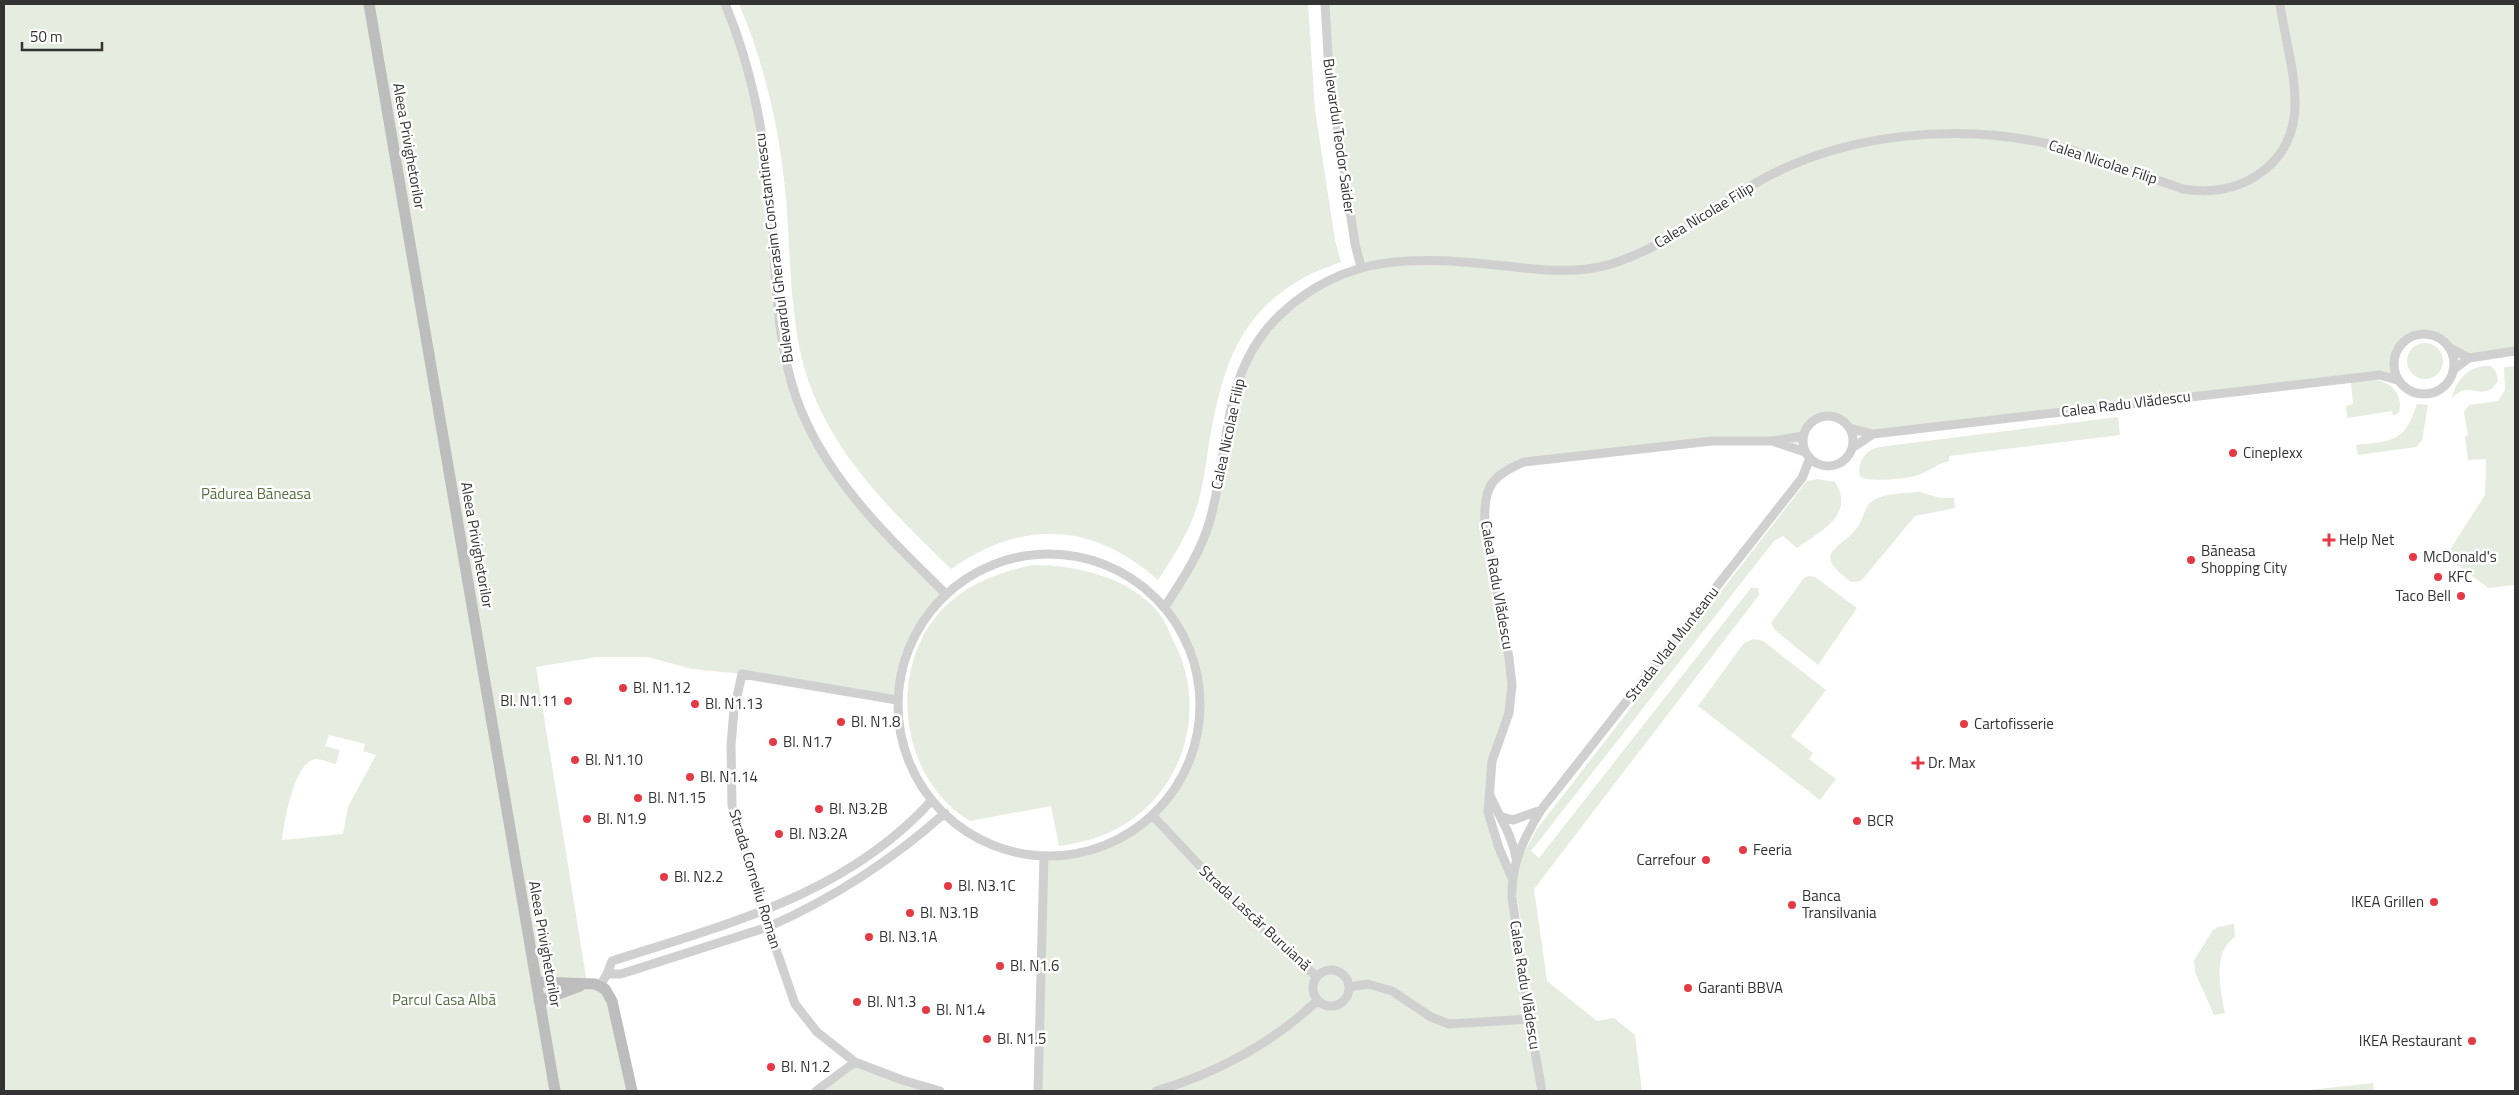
<svg xmlns="http://www.w3.org/2000/svg" width="2519" height="1095" viewBox="0 0 2519 1095" font-family="'Titillium Web',sans-serif">
	<style>
		.green { fill: #e6ecdf; fill-rule: evenodd }
		.lines { fill: none; stroke-linecap: round; stroke-linejoin: round }
		.street { stroke: #d0d0d0; stroke-width: 9 }
		.secondary { stroke: #bdbdbd; stroke-width: 11 }
		.poi-dot { fill: #e63946; stroke: #fff; stroke-width: 2 }
		.labels { text-anchor: middle; stroke-width: 5; stroke-linejoin: round; paint-order: stroke }
		.street-label { font-size: 15px; fill: #333; stroke: #fff }
		.poi-label { font-size: 15px; fill: #333; stroke: #fff; text-anchor: start }
		.park-label { font-size: 15px; fill: #56703f; stroke: #fff }
	</style>
	<rect width="100%" height="100%" fill="#fff"/>
	<path class="green" d="M4,4H725L761,133L775,267L795,396L831,467L945,593C915,623 902,659 897,700L742,674L692,669L648,657H597L536,667L587,983L605,989L632,1091H4ZM329,735L365,744L363,751L376,755L348,807L343,834L282,840C284,822 294,761 316,759C322,759 330,763 336,764L340,750L325,746Z
		M739,4H1308L1315,110L1335,240L1341,262C1328,267 1315,271 1303,278C1235,317 1222,372 1209,443C1206,462 1204,481 1199,499C1191,530 1175,554 1158,580C1092,522 1023,519 951,569C895,514 837,460 810,385C789,328 791,257 786,198C780,131 765,65 739,4Z
		M1325,4H2515V351L2454,359C2443,318 2384,331 2395,374L1852,437C1844,405 1805,411 1803,444L1738,440L1556,458L1508,469L1484,502L1509,658V713L1492,761L1488,812L1512,878L1542,1091H1038L1044,856C1136,856 1215,775 1199,681C1195,654 1180,629 1166,605L1202,542L1220,462L1250,355L1299,299L1361,267L1329,71Z
		M2407 361a18 18 0 1 1 36 0a18 18 0 1 1-36 0Z
		M2491,366L2496,372L2498,381C2483,405 2471,378 2452,398C2456,379 2471,364 2491,366Z
		M2515,366V585L2488,588L2446,556L2485,495L2486,459L2468,460L2465,436L2468,435L2464,412L2469,405L2498,401L2505,390L2504,367Z
		M2375,380C2393,382 2403,396 2399,412L2393,416L2392,411L2347,418L2346,406L2353,404L2351,382Z
		M2417,404L2428,405L2422,440L2416,447L2358,455L2356,445C2392,441 2405,443 2417,404Z
		M2118,417L2120,435L1949,456V461C1938,463 1931,470 1921,474C1910,479 1868,483 1860,476C1857,462 1865,450 1879,447Z
		M1817,479L1835,482C1856,515 1820,531 1797,548L1783,536L1774,541L1531,851L1539,858L1751,588H1758L1759,595L1534,889L1547,981L1597,1021L1614,1018L1635,1035L1642,1091H1547L1542,1070L1515,882L1521,858L1537,829L1802,487L1807,481Z
		M1920,492L1940,498H1954L1955,508L1915,516L1861,581L1851,582C1808,550 1842,551 1859,525C1865,515 1865,502 1878,498C1890,493 1907,493 1920,492Z
		M1033,565C1075,565 1130,577 1158,612C1165,620 1169,632 1174,642C1208,707 1185,790 1120,827C1101,838 1080,843 1059,846L1051,806L970,821C896,777 885,658 951,601C974,581 1004,571 1033,565Z
		M1808,576L1815,577L1857,608L1818,665L1775,630L1771,623L1804,578Z
		M1754,639L1763,641L1826,690L1791,736L1813,753L1809,759L1836,779L1820,800L1698,706L1744,643Z
		M2234,924L2235,937C2212,952 2220,989 2225,1013L2214,1015L2195,972L2194,960L2213,930L2218,927Z
		M855,1062L940,1091H816Z
		M2373,1083L2374,1091H2301Z"/>
	<g class="lines">
		<path class="street" d="M725,4C751,65 764,133 770,198C776,263 774,334 796,397C824,477 886,535 945,593
			M1325,4L1329,71L1355,244L1361,267
			M2394 364a30 30 0 1 1 60 0a30 30 0 1 1-60 0Z
			M2450,348L2469,358
			M2453,370L2469,358L2515,351
			M1803 441a25 25 0 1 1 50 0a25 25 0 1 1-50 0Z
			M1849,428L1873,434L2380,375L2397,380
			M1775,442L1805,452
			M1852,448L1873,434
			M898 705a151 151 0 1 1 302 0a151 151 0 1 1-302 0Z
			M1166,605C1184,577 1201,552 1210,520C1231,446 1220,370 1282,313C1349,251 1420,257 1505,266C1534,269 1564,273 1594,268C1652,258 1711,208 1763,179C1847,133 1957,123 2049,144C2070,148 2090,157 2110,164C2134,173 2158,180 2183,189C2208,193 2234,190 2256,176C2320,135 2288,64 2280,4
			M897,700L742,674L734,710L731,745L732,806L758,897L795,1004L817,1032L855,1062L902,1080L940,1091
			M1490,795C1499,817 1512,834 1516,858
			M1153,816L1231,899L1317,977
			M1503,817L1513,820L1541,810
			M1512,878L1499,848L1488,812L1492,761L1509,713L1512,685L1509,658L1485,523C1483,486 1492,476 1524,462L1712,441H1772L1803,436
			M1313 988a18 18 0 1 1 36 0a18 18 0 1 1-36 0Z
			M607,974H621L768,927C834,898 891,861 945,813
			M600,986L607,974L612,961C728,924 848,894 932,800
			M1349,987L1368,984L1392,991L1431,1017L1449,1024L1529,1019
			M816,1091L855,1062
			M1038,1091L1044,856
			M1156,1091C1215,1074 1273,1043 1318,1000
			M1542,1091L1529,1019L1512,897C1511,863 1524,838 1541,810L1802,478L1810,458"/>
		<path class="secondary" d="M369,4L555,1091
			M536,982L595,984L605,989L612,1001L632,1091
			M539,1001L580,986"/>
	</g>
	<g class="poi-dot">
		<circle cx="2233" cy="453" r="5"/>
		<path d="M2326.5 532.5h5v5h5v5h-5v5h-5v-5h-5v-5h5z"/>
		<circle cx="2413" cy="557" r="5"/>
		<circle cx="2191" cy="560" r="5"/>
		<circle cx="2438" cy="577" r="5"/>
		<circle cx="2461" cy="596" r="5"/>
		<circle cx="623" cy="688" r="5"/>
		<circle cx="568" cy="701" r="5"/>
		<circle cx="695" cy="704" r="5"/>
		<circle cx="841" cy="722" r="5"/>
		<circle cx="1964" cy="724" r="5"/>
		<circle cx="773" cy="742" r="5"/>
		<circle cx="575" cy="760" r="5"/>
		<path d="M1915.5 755.5h5v5h5v5h-5v5h-5v-5h-5v-5h5z"/>
		<circle cx="690" cy="777" r="5"/>
		<circle cx="638" cy="798" r="5"/>
		<circle cx="819" cy="809" r="5"/>
		<circle cx="587" cy="819" r="5"/>
		<circle cx="1857" cy="821" r="5"/>
		<circle cx="779" cy="834" r="5"/>
		<circle cx="1743" cy="850" r="5"/>
		<circle cx="1706" cy="860" r="5"/>
		<circle cx="664" cy="877" r="5"/>
		<circle cx="948" cy="886" r="5"/>
		<circle cx="2434" cy="902" r="5"/>
		<circle cx="1792" cy="905" r="5"/>
		<circle cx="910" cy="913" r="5"/>
		<circle cx="869" cy="937" r="5"/>
		<circle cx="1000" cy="966" r="5"/>
		<circle cx="1688" cy="988" r="5"/>
		<circle cx="857" cy="1002" r="5"/>
		<circle cx="926" cy="1010" r="5"/>
		<circle cx="987" cy="1039" r="5"/>
		<circle cx="2472" cy="1041" r="5"/>
		<circle cx="771" cy="1067" r="5"/>
	</g>
	<g class="labels">
		<g class="street-label">
			<text transform="translate(1339 136) rotate(82)" y="5">Bulevardul Teodor Saider</text>
			<text transform="translate(409 146) rotate(80)" y="5">Aleea Privighetorilor</text>
			<text transform="translate(2103 162) rotate(18)" y="5">Calea Nicolae Filip</text>
			<text transform="translate(1704 215) rotate(-31)" y="5">Calea Nicolae Filip</text>
			<text transform="translate(774 248) rotate(-97)" y="5">Bulevardul Gherasim Constantinescu</text>
			<text transform="translate(2126 404) rotate(-7)" y="5">Calea Radu Vlădescu</text>
			<text transform="translate(1228 434) rotate(-78)" y="5">Calea Nicolae Filip</text>
			<text transform="translate(477 545) rotate(80)" y="5">Aleea Privighetorilor</text>
			<text transform="translate(1497 585) rotate(80)" y="5">Calea Radu Vlădescu</text>
			<text transform="translate(1672 644) rotate(-52)" y="5">Strada Vlad Munteanu</text>
			<text transform="translate(755 879) rotate(73)" y="5">Strada Corneliu Roman</text>
			<text transform="translate(1255 918) rotate(43)" y="5">Strada Lascăr Buruiană</text>
			<text transform="translate(545 944) rotate(80)" y="5">Aleea Privighetorilor</text>
			<text transform="translate(1525 985) rotate(81)" y="5">Calea Radu Vlădescu</text>
		</g>
		<g class="poi-label">
			<text x="2243" y="458">Cineplexx</text>
			<text x="2339" y="545">Help Net</text>
			<text x="2201" y="556">Băneasa<tspan x="2201" dy="17">Shopping City</tspan></text>
			<text x="2423" y="562">McDonald's</text>
			<text x="2448" y="582">KFC</text>
			<text x="2451" y="601" text-anchor="end">Taco Bell</text>
			<text x="633" y="693">Bl. N1.12</text>
			<text x="558" y="706" text-anchor="end">Bl. N1.11</text>
			<text x="705" y="709">Bl. N1.13</text>
			<text x="851" y="727">Bl. N1.8</text>
			<text x="1974" y="729">Cartofisserie</text>
			<text x="783" y="747">Bl. N1.7</text>
			<text x="585" y="765">Bl. N1.10</text>
			<text x="1928" y="768">Dr. Max</text>
			<text x="700" y="782">Bl. N1.14</text>
			<text x="648" y="803">Bl. N1.15</text>
			<text x="829" y="814">Bl. N3.2B</text>
			<text x="597" y="824">Bl. N1.9</text>
			<text x="1867" y="826">BCR</text>
			<text x="789" y="839">Bl. N3.2A</text>
			<text x="1753" y="855">Feeria</text>
			<text x="1696" y="865" text-anchor="end">Carrefour</text>
			<text x="674" y="882">Bl. N2.2</text>
			<text x="958" y="891">Bl. N3.1C</text>
			<text x="1802" y="901">Banca<tspan x="1802" dy="17">Transilvania</tspan></text>
			<text x="2424" y="907" text-anchor="end">IKEA Grillen</text>
			<text x="920" y="918">Bl. N3.1B</text>
			<text x="879" y="942">Bl. N3.1A</text>
			<text x="1010" y="971">Bl. N1.6</text>
			<text x="1698" y="993">Garanti BBVA</text>
			<text x="867" y="1007">Bl. N1.3</text>
			<text x="936" y="1015">Bl. N1.4</text>
			<text x="997" y="1044">Bl. N1.5</text>
			<text x="2462" y="1046" text-anchor="end">IKEA Restaurant</text>
			<text x="781" y="1072">Bl. N1.2</text>
		</g>
		<g class="park-label">
			<text x="256" y="499">Pădurea Băneasa</text>
			<text x="444" y="1005">Parcul Casa Albă</text>
		</g>
	</g>
	<rect width="2519" height="1095" fill="none" stroke="#333333" stroke-width="10"/>
	<path d="M22 42v8h80v-8" fill="none" stroke="#333333" stroke-width="2.5"/>
	<text x="30" y="42" font-size="15" fill="#333333" stroke="#ffffff" stroke-width="4" paint-order="stroke">50 m</text>
</svg>
